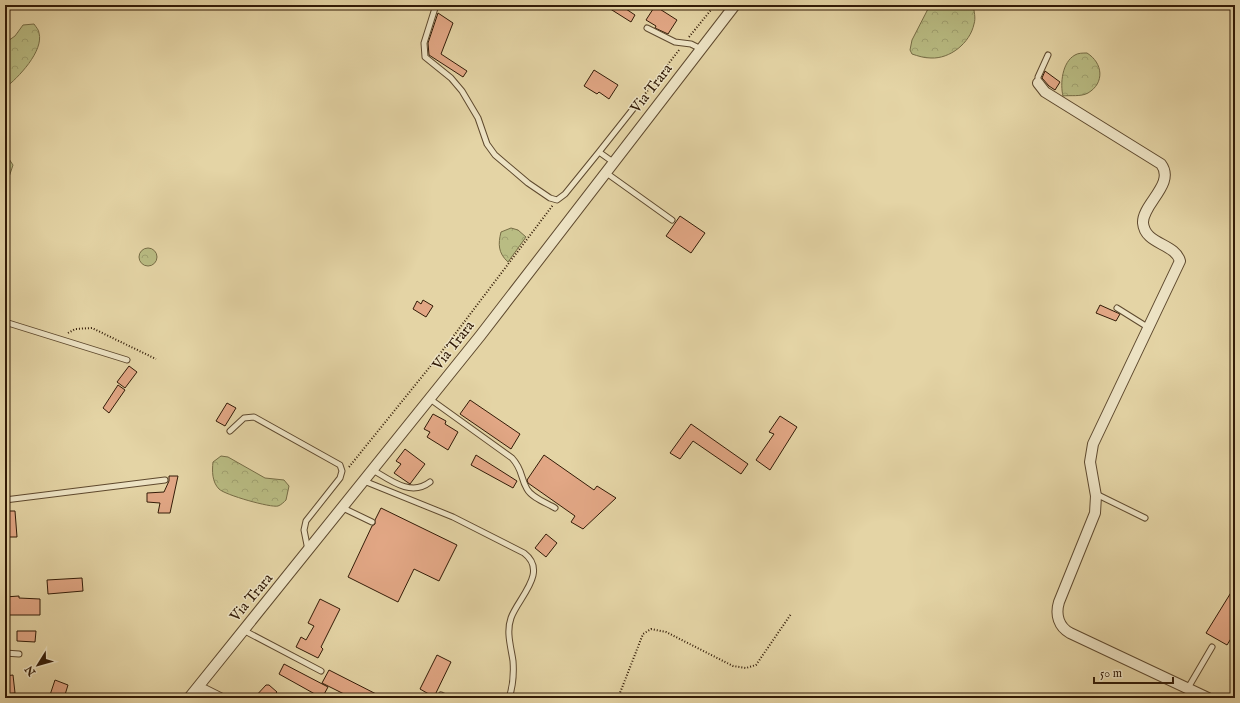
<svg xmlns="http://www.w3.org/2000/svg" width="1240" height="703" viewBox="0 0 1240 703" font-family="'IM FELL English',serif">
	<style>
		.forest { fill: url(#forest-crowns); stroke: #766c45 }
		.building { fill: #e2a785; stroke: #321b07 }
		.lines { fill: none; stroke-linecap: round; stroke-linejoin: round }
		.lane-casing { stroke: #5e492e; stroke-width: 7 }
		.street-casing { stroke: #5e492e; stroke-width: 12 }
		.path { stroke: #321b07; stroke-width: 2; stroke-dasharray: 1 2; stroke-linecap: butt }
		.lane { stroke: #ede3c4; stroke-width: 5 }
		.street { stroke: #ede3c4; stroke-width: 10 }
		.labels { text-anchor: middle; stroke-width: 3; stroke-linejoin: round; paint-order: stroke }
		.street-label { font-size: 15px; fill: #321b07; stroke: #ede3c4 }
	</style>
	<defs>
		<pattern id="forest-crowns" width="20" height="18" patternUnits="userSpaceOnUse"><rect width="20" height="18" fill="#b9bc83"/><path d="M2 6a3 3 0 1 1 6 0M12 15a3 3 0 1 1 6 0" fill="none" stroke="#a0a170"/></pattern>
	</defs>
	<rect width="100%" height="100%" fill="#e4d4a5"/>
	<filter id="stains"><feTurbulence type="fractalNoise" baseFrequency=".005" numOctaves="4"/><feColorMatrix values="0 0 0 0 .2 0 0 0 0 .09 0 0 0 0 .02 0 0 0 .5 -.17"/></filter>
	<radialGradient id="worn" r=".72"><stop offset=".6" stop-color="#630" stop-opacity="0"/><stop offset="1" stop-color="#630" stop-opacity=".3"/></radialGradient>
	<path class="forest" d="M930,5H973C974,11 976,18 974,24C970,43 950,59 931,58C924,58 918,56 912,54L910,50L912,40Z
		M34,24C36,27 39,30 39,33C44,51 18,78 5,88V43L15,36L23,25Z
		M1087,53C1103,63 1105,83 1088,93C1081,97 1070,95 1063,96C1060,84 1062,62 1075,55C1078,53 1083,53 1087,53Z
		M5,153L13,165L5,189Z
		M511,228L518,230L526,237L508,262C498,253 498,244 501,232Z
		M139 257a9 9 0 1 1 18 0a9 9 0 1 1-18 0Z
		M221,456L228,457L265,478L284,480L289,486L286,500C284,502 281,505 278,506C271,508 225,495 219,489C212,482 212,471 213,462Z"/>
	<path class="building" d="M604,5H620L635,15L631,22Z
		M655,6L677,20L668,34L655,28L656,26L646,20Z
		M438,13L453,23L441,54L467,71L463,77L429,55L428,43Z
		M594,70L618,85L609,99L599,92L597,94L584,86Z
		M1045,71L1060,82L1055,90L1049,86L1042,78Z
		M680,216L705,233L691,253L666,236Z
		M423,300L433,306L426,317L413,309L417,301L421,304Z
		M1100,305L1120,314L1116,321L1096,313Z
		M129,366L137,372L125,388L117,382Z
		M118,385L125,390L109,413L103,408Z
		M470,400L520,434L511,449L460,414Z
		M227,403L236,408L225,426L216,421Z
		M433,414L446,421L445,424L458,432L448,450L427,437L430,432L424,429Z
		M780,416L797,427L770,470L756,460L774,434L769,432Z
		M691,424L748,464L741,474L693,441L680,459L670,453Z
		M405,449L425,464L410,484L394,473L401,464L396,461Z
		M476,455L517,481L513,488L471,465Z
		M544,455L594,490L597,486L616,498L583,529L571,522L575,516L528,483L527,480Z
		M169,476H178L170,513H158L160,503L147,502V493L164,492L169,481Z
		M381,508L457,545L439,581L414,569L398,602L348,577L372,526L375,524V520Z
		M5,511H15L17,537H5Z
		M546,534L557,543L546,557L535,548Z
		M82,578L83,591L48,594L47,580Z
		M1235,586V632L1227,645L1206,633Z
		M19,596V598L40,599V615H5V597Z
		M320,599L340,609L321,647L323,649L318,658L296,647L301,637L306,640L314,626L308,623Z
		M17,631H36L35,642L17,641Z
		M437,655L451,662L434,697L420,689Z
		M284,664L328,687L322,698L279,674Z
		M329,670L384,698H352L322,683Z
		M13,675L15,693L5,694V676Z
		M55,680L68,685L64,698H49Z
		M266,685H269L277,692L272,698H254Z"/>
	<g class="lines">
		<g class="lane-casing">
			<path id="lane" d="M436,5L424,43L425,57L451,78L462,91L478,118L487,144L495,155L528,183L550,198L557,200L565,194L599,152L613,162
				M5,6L24,5
				M647,28L675,42L691,44L701,49
				M1038,83V77L1048,55
				M599,152L633,109
				M605,172L672,220
				M1117,308L1149,328
				M5,322L127,360
				M430,399L512,458C523,470 520,477 527,489C532,498 547,503 555,508
				M230,431L244,418L254,417L340,465L342,471L340,478L306,521L304,530L308,550
				M373,470C390,480 411,497 430,482
				M364,481L453,517L524,553C549,572 518,598 511,618C506,632 511,647 513,661C514,674 513,686 509,698
				M1096,494L1145,518
				M5,500L165,480
				M343,508L372,522
				M243,630L321,671
				M5,653L19,654
				M1188,688L1212,647
				M441,695L447,698"/>
		</g>
		<g class="street-casing">
			<path id="street" d="M1038,83L1045,92L1161,164C1176,184 1142,204 1143,223C1145,245 1175,243 1180,261L1093,444L1090,462L1096,496L1095,513L1059,602C1055,615 1059,627 1070,633L1208,698
				M198,687L220,698
				M189,698L480,336L735,5"/>
		</g>
		<path class="path" d="M689,37L715,5
			M638,103L679,50
			M68,333L75,329L92,328L156,359
			M349,467L433,363L553,205
			M618,698L643,634L651,629L666,632L733,666L746,668L756,665L791,614"/>
		<use href="#lane" class="lane"/>
		<use href="#street" class="street"/>
	</g>
	<g class="labels">
		<g class="street-label">
			<text transform="translate(651 88) rotate(-52)" y="5">Via Trara</text>
			<text transform="translate(453 345) rotate(-52)" y="5">Via Trara</text>
			<text transform="translate(251 597) rotate(-50)" y="5">Via Trara</text>
		</g>
	</g>
	<rect width="1240" height="703" fill="none" stroke="#e4d4a5" stroke-width="20"/>
	<rect x="6" y="6" width="1228" height="691" fill="none" stroke="#321b07" stroke-width="2"/>
	<rect x="10" y="10" width="1220" height="683" fill="none" stroke="#321b07"/>
	<g transform="translate(38 665) rotate(233)" stroke="#ede3c4" stroke-width="3" paint-order="stroke">
	<path d="M0-3L7 15L0 10L-7 15Z" fill="#321b07"/>
	<text y="-6" font-size="11" font-weight="bold" text-anchor="middle" fill="#321b07">N</text>
	</g>
	<path d="M1094 677v6h79v-6" fill="none" stroke="#321b07" stroke-width="2"/>
	<text x="1100" y="677" font-size="12" fill="#321b07" stroke="#ede3c4" stroke-width="3" paint-order="stroke">50 m</text>
	<rect width="100%" height="100%" filter="url(#stains)"/>
	<rect width="100%" height="100%" fill="url(#worn)"/>
</svg>
